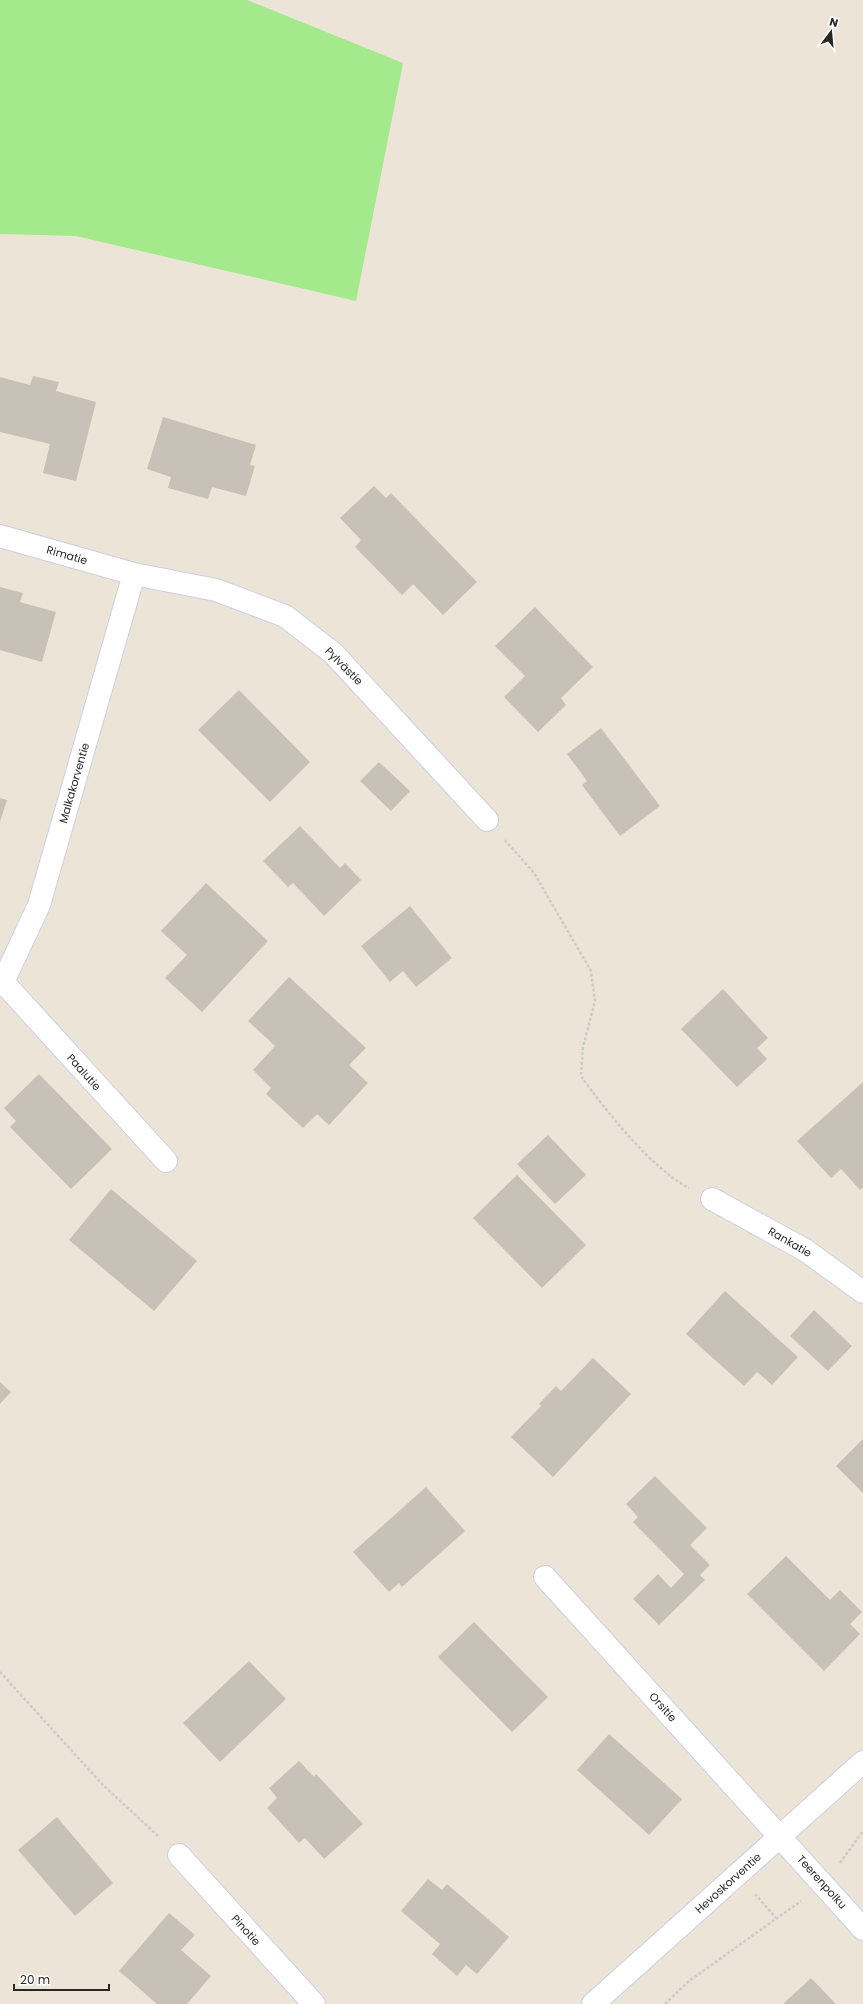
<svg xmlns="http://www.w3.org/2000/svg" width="863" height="2004" viewBox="0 0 863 2004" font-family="Poppins,sans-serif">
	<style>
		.green { fill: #a4e98c }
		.building { fill: #c7c1b7 }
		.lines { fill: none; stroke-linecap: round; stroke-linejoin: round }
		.street-casing { stroke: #cccee3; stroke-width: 24 }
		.secondary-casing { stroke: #cccee3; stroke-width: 24 }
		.path { stroke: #cbcbcb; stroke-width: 2.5; stroke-dasharray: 3 2; stroke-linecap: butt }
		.street { stroke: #fff; stroke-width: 22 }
		.secondary { stroke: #fff; stroke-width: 22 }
		.labels { text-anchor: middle; stroke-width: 4; stroke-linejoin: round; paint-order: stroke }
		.street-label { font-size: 11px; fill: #272727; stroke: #fff }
	</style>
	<rect width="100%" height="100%" fill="#ece5d7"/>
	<path class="green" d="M0,0H247L403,63L356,301L76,236L0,234Z"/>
	<path class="building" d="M33,376L59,382L56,391L96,402L76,481L43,473L50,444L0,432V377L30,385Z
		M163,417L256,445L250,465L255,466L246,496L212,487L208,499L168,488L171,477L147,469Z
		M374,486L386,498L391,493L477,582L443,615L413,584L402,595L355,547L361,540L340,518Z
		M0,587L23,593L20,602L56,612L42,662L0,650Z
		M535,607L593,667L561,698L566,705L538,732L504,697L525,676L495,646Z
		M239,690L310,762L270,802L198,730Z
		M601,728L660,806L620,836L582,785L587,781L567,754Z
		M379,762L410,791L391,811L360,781Z
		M0,798L7,800L0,822Z
		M300,826L340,868L345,863L361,880L324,916L293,883L288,887L263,861Z
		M206,883L268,941L202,1012L165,978L187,955L161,931Z
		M410,906L452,958L416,987L403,971L390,982L361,946Z
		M289,977L366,1048L349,1065L368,1083L329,1125L317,1114L303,1128L266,1094L271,1088L253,1070L275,1046L248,1021Z
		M723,989L768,1038L757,1048L767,1059L737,1087L681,1029Z
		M39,1074L112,1149L71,1189L10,1127L16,1121L4,1108Z
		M863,1082V1187L860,1190L841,1169L831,1178L797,1141Z
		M548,1135L586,1175L555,1204L517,1164Z
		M517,1175L586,1245L542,1288L473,1218Z
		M111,1189L197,1261L154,1311L69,1240Z
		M725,1291L798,1357L772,1385L757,1372L744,1386L686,1334Z
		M814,1310L852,1346L828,1371L790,1336Z
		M593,1358L631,1394L553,1477L511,1437L541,1406L539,1404L556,1386L561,1391Z
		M0,1382L11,1392L0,1404Z
		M863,1439V1493L836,1466Z
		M655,1476L707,1528L690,1545L710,1565L700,1575L705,1580L659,1625L633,1599L658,1574L671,1588L684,1574L633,1522L638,1517L626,1504Z
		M426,1487L465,1531L402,1587L399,1583L389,1592L353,1552Z
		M786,1556L830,1600L840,1590L862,1612L850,1624L860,1634L824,1671L747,1594Z
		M474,1622L548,1697L512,1732L438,1657Z
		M249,1661L286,1699L220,1762L183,1723Z
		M609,1734L682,1799L649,1835L577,1770Z
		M299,1761L314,1777L316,1774L363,1824L324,1859L305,1838L299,1843L267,1808L277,1798L269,1788Z
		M57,1817L113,1883L75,1916L18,1850Z
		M428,1879L442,1890L447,1884L509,1937L477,1974L466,1965L457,1976L432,1954L440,1944L401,1911Z
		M169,1913L195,1935L181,1950L211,1976L187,2004H157L119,1971Z
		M811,1978L836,2004H783Z"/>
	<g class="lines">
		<g class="street-casing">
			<path id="street" d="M0,536L134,574L216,590L285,616L333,653L487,820
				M3,982L166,1161
				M0,985L3,982L39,905L134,574
				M712,1199L805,1250L863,1292
				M545,1577L863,1929
				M179,1855L314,2004"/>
		</g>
		<g class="secondary-casing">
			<path id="secondary" d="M593,2004L863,1762"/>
		</g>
		<path class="path" d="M505,840L534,873L591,971L595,1001L583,1047L581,1076C604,1109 653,1170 689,1188
			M0,1672L103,1785L159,1837
			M840,1863L863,1831
			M755,1894L776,1918
			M665,2004L689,1981L801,1901"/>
		<use href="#street" class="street"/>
		<use href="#secondary" class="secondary"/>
	</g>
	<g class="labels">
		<g class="street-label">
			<text transform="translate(67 555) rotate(16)" y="4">Rimatie</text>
			<text transform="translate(344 666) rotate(45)" y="4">Pylvästie</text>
			<text transform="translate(74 783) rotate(-74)" y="4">Malkakorventie</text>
			<text transform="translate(84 1072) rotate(48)" y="4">Paalutie</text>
			<text transform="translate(790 1242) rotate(30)" y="4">Rankatie</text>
			<text transform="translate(663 1707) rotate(48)" y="4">Orsitie</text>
			<text transform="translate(822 1882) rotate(48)" y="4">Teerenpolku</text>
			<text transform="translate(728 1883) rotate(-42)" y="4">Hevoskorventie</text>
			<text transform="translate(246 1930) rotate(48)" y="4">Pinotie</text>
		</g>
	</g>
	<g transform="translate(831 32) rotate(16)" stroke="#ffffff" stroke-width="3" paint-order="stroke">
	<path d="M0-3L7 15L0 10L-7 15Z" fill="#272727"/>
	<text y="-6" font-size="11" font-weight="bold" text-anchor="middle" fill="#272727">N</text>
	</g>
	<path d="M14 1984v6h95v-6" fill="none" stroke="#272727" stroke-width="2"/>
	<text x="20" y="1984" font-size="12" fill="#272727" stroke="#ffffff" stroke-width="3" paint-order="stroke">20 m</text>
</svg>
